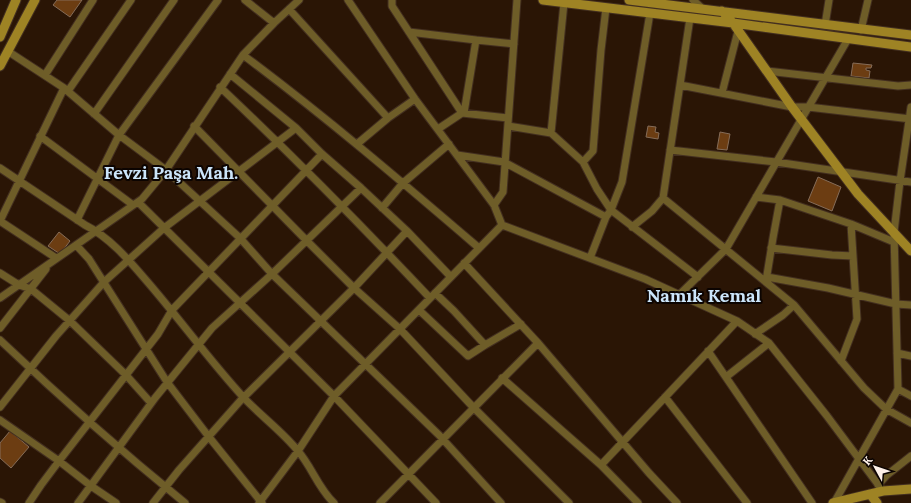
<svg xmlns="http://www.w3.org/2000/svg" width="911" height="503" viewBox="0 0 911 503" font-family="Lora,serif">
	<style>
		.building { fill: #6c3d12; stroke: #856c58 }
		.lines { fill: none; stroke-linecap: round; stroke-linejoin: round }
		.street-casing { stroke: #432f20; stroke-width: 9 }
		.secondary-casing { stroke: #432f20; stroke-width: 11 }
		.street { stroke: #6e5d28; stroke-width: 7 }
		.secondary { stroke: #9e8324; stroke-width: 9 }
		.labels { text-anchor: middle; stroke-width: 4; stroke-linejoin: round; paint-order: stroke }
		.district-label { font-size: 18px; font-weight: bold; fill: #cce5fa; stroke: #0c0401 }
	</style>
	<rect width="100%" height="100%" fill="#2a1505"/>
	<path class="building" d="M57,0H82L70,17L53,5Z
		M853,63L872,65L871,68H866V70L870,71L869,78L851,76Z
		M648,126L656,127L655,132L659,133L658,139L646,137Z
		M720,132L730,134L727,150L717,149Z
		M818,177L841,187L832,211L808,201Z
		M59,232L70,241L60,254L48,246Z
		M10,431L29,447L11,468L0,458V443Z"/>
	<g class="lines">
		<g class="street-casing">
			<path id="street" d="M245,0L274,23
				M348,0L415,99L494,205L502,225L645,279L737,321L769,343L827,416L883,491
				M392,0V6L462,113
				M693,0L703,9
				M289,9L388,118
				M825,25L829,0
				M861,30L868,0
				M409,32L476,40L464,113
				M476,40L514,44
				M9,52L64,88L119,135L166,170L240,238L272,274L439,435L501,503
				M243,55C325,116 402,182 479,248
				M767,71L898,86L911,85
				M230,74L296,128L322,154L361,188L407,231L451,277
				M45,75L93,0
				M680,85L792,107H808L911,119
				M220,87C292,155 362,226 430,298
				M68,91L131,0
				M722,93L738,31
				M94,114L174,0
				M194,126L307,241L354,288L400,329L473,407L569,503
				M508,126L551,133L583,162L597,189L611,210L698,277
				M438,129L462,113L508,118
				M551,133L564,3
				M40,136L133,205
				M357,144L388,118L415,99
				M670,150L776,162L911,182
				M457,155L504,162L606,217
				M583,162L593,151L601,50L606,8
				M0,168L85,225C109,237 128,259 145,279C179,318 209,360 244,398C261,416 283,432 298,451C312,467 318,488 334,503
				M756,197L780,200L851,224L894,242
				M663,198L794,305L864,388L886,409L911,423
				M138,202L334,396L436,503
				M494,205L503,192L517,0
				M382,208L403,183L449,144
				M77,220L119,135L218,0
				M0,221L64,88
				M0,221L56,258
				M632,227L652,211L663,198L690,18
				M76,245L89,259L167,382L209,437L262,503
				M771,248L832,255L853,256
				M590,258L606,217L611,210L622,182L650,13
				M464,263L538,343L649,473L677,503
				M0,273L19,285L31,289L70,321L126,375L151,403
				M767,277L828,288L896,304L911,305
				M766,281L773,238L780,200
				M435,293L454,311L485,345L521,324
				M679,295L726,249L848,39
				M0,298L142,199L166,170L243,55L274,23L299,0
				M419,310L468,356L485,345
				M0,328L46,269
				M755,334L783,315L794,305
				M0,340C60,397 121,451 185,503
				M708,351L812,503
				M897,353L911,356
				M841,361L857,319L851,224
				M726,377L769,343
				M502,378L601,465L638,503
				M898,389L911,396
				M665,397L747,503
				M0,407L56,336L104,282L164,228L296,128
				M0,420L59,461L91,486L116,503
				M601,465L737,321
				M878,485L887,475L911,456
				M0,502L2,503
				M29,503L41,485L59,461L158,334L172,310L322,154
				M78,503L155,398L212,328L272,274L361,188
				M153,503L179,470L241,400L354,288L407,231
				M259,503L298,451L334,396L502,225
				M380,503L538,343
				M834,503L898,389L894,232L900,181L911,107"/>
		</g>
		<g class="secondary-casing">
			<path id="secondary" d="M543,0L733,23L911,47
				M629,0L911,35
				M722,11L733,23L792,107L858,194L911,251
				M0,37L16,0
				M0,66L35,0
				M870,494L877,503
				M833,503L883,491L911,489"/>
		</g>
		<use href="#street" class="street"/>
		<use href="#secondary" class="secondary"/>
	</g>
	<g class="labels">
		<g class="district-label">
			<text x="171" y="179">Fevzi Paşa Mah.</text>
			<text x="704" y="302">Namık Kemal</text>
		</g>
	</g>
	<g transform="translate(875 467) rotate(310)" stroke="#0c0401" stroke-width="3" paint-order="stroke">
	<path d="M0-3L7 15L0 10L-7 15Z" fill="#fef1e9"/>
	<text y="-6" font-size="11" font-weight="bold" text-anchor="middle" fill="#fef1e9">K</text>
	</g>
</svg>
